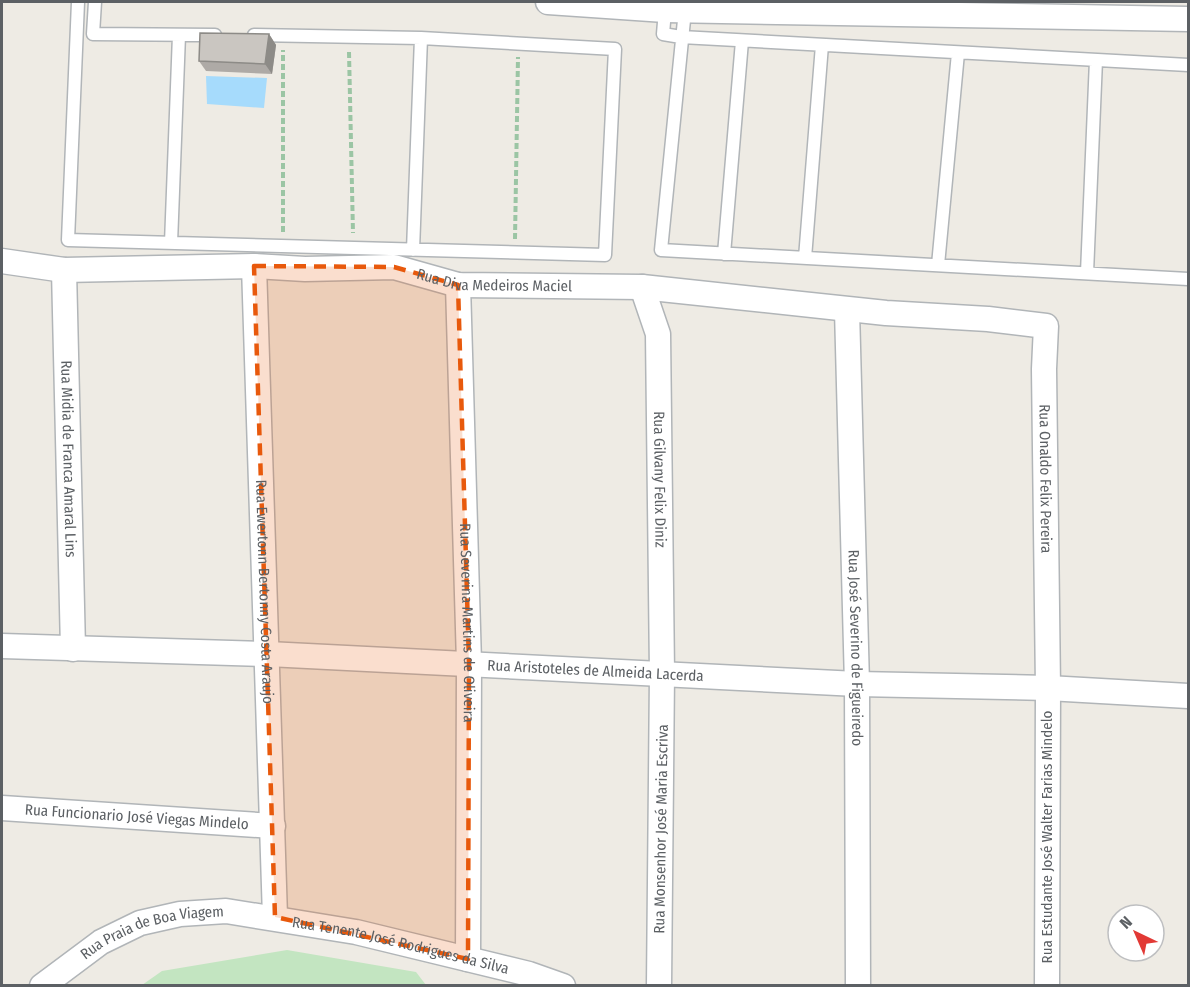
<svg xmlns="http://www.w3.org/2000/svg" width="1190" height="987" viewBox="0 0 1190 987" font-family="'Fira Sans Condensed',sans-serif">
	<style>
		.green { fill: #c3e5c1 }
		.water { fill: #a6dbfc }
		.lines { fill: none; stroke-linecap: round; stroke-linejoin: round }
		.lane-casing { stroke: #b1b5b8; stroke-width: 15 }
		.street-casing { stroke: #b1b5b8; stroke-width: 27 }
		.path { stroke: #9bc5a4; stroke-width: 4; stroke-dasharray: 6 3; stroke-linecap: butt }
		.lane { stroke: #fff; stroke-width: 12 }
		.street { stroke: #fff; stroke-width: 24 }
		.wall { fill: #aeaaa6 }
		.shaded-wall { fill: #8d8b87 }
		.building { fill: #cac6c1; stroke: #8d8b87; stroke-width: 1.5 }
		.marked { fill: #e8590c; fill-opacity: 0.2; stroke: #e8590c; stroke-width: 4.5; stroke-dasharray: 12 8; stroke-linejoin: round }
		.labels { text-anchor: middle; stroke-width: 5; stroke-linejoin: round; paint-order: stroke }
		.street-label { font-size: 15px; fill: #5c6064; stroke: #fff }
	</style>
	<rect width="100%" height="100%" fill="#eeebe4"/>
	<path class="green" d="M287,950L416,972L426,985H142L162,971Z"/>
	<path class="water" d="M206,76L267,78L264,108L207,104Z"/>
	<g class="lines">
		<g class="lane-casing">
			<path id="lane" d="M78,2L68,240L605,255L615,49L421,38L254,35
				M95,2L93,34L215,35
				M665,10L663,34L681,37L1188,65
				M685,10L661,250L1188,279
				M171,243L179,35
				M413,250L421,38
				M724,254L742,41
				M805,258L822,45
				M938,265L958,53
				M1087,273L1096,60"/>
		</g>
		<g class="street-casing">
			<g id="street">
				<path d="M548,2L665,10L1188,19"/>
				<path id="s1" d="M2,261L64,270L254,266L305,269L394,267L458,285L642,287L886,313L988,319L1046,326L1044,369L1048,688L1047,986"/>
				<path id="s2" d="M254,266L275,917"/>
				<path id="s3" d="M64,270L73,649"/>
				<path id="s4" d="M458,285L469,663L468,959"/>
				<path id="s5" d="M642,287L658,334L662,673L659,986"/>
				<path id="s6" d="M847,310L857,684L858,986"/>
				<path id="s7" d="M2,646L268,654L857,684L1048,688L1188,696"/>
				<path id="s8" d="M2,808L273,826"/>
				<path id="s9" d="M42,986L101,942L140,923L180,914L226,911L356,932L529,974L563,986"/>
			</g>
		</g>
		<path class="path" d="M349,52L353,233
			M283,232V50
			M515,239L518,57"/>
		<use href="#lane" class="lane"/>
		<use href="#street" class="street"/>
	</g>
	<path class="wall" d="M269,34L276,45L272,74L206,71L199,61Z"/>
	<path class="shaded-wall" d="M269,34L276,45L272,74L265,64Z"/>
	<path class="building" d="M200,33L269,34L265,64L199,61Z"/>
	<path class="marked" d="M254,266L394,267L458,285L469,663L468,959L275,917Z"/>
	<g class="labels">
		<g class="street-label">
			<text dy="5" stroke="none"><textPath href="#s1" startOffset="495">Rua Diva Medeiros Maciel</textPath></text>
			<text dy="5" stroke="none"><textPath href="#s3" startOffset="189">Rua Midia de Franca Amaral Lins</textPath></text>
			<text dy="5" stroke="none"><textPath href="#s1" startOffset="1202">Rua Onaldo Felix Pereira</textPath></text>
			<text dy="5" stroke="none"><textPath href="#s5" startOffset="195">Rua Gilvany Felix Diniz</textPath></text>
			<text dy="5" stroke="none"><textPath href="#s2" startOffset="326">Rua Ewertonn Bertonny Costa Araujo</textPath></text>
			<text dy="5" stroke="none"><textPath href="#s4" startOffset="338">Rua Severina Martins de Oliveira</textPath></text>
			<text dy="5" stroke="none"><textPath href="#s6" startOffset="338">Rua José Severino de Figueiredo</textPath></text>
			<text dy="5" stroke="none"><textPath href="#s7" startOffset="594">Rua Aristoteles de Almeida Lacerda</textPath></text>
			<text dy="5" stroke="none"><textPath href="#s8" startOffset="135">Rua Funcionario José Viegas Mindelo</textPath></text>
			<text transform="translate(661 829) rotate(-89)" y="5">Rua Monsenhor José Maria Escriva</text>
			<text transform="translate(1047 837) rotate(-90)" y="5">Rua Estudante José Walter Farias Mindelo</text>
			<text dy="5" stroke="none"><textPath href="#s9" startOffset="126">Rua Praia de Boa Viagem</textPath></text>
			<text dy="5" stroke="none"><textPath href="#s9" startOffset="382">Rua Tenente José Rodrigues da Silva</textPath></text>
		</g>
	</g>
	<rect width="1190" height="987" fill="none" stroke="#5c6064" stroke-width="6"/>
	<g transform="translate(1136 933) rotate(316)"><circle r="28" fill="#ffffff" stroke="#bebfc1" stroke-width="1.5"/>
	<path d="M0-4.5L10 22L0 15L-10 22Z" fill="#e23935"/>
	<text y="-9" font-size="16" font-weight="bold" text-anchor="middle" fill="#5c6064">N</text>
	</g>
</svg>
